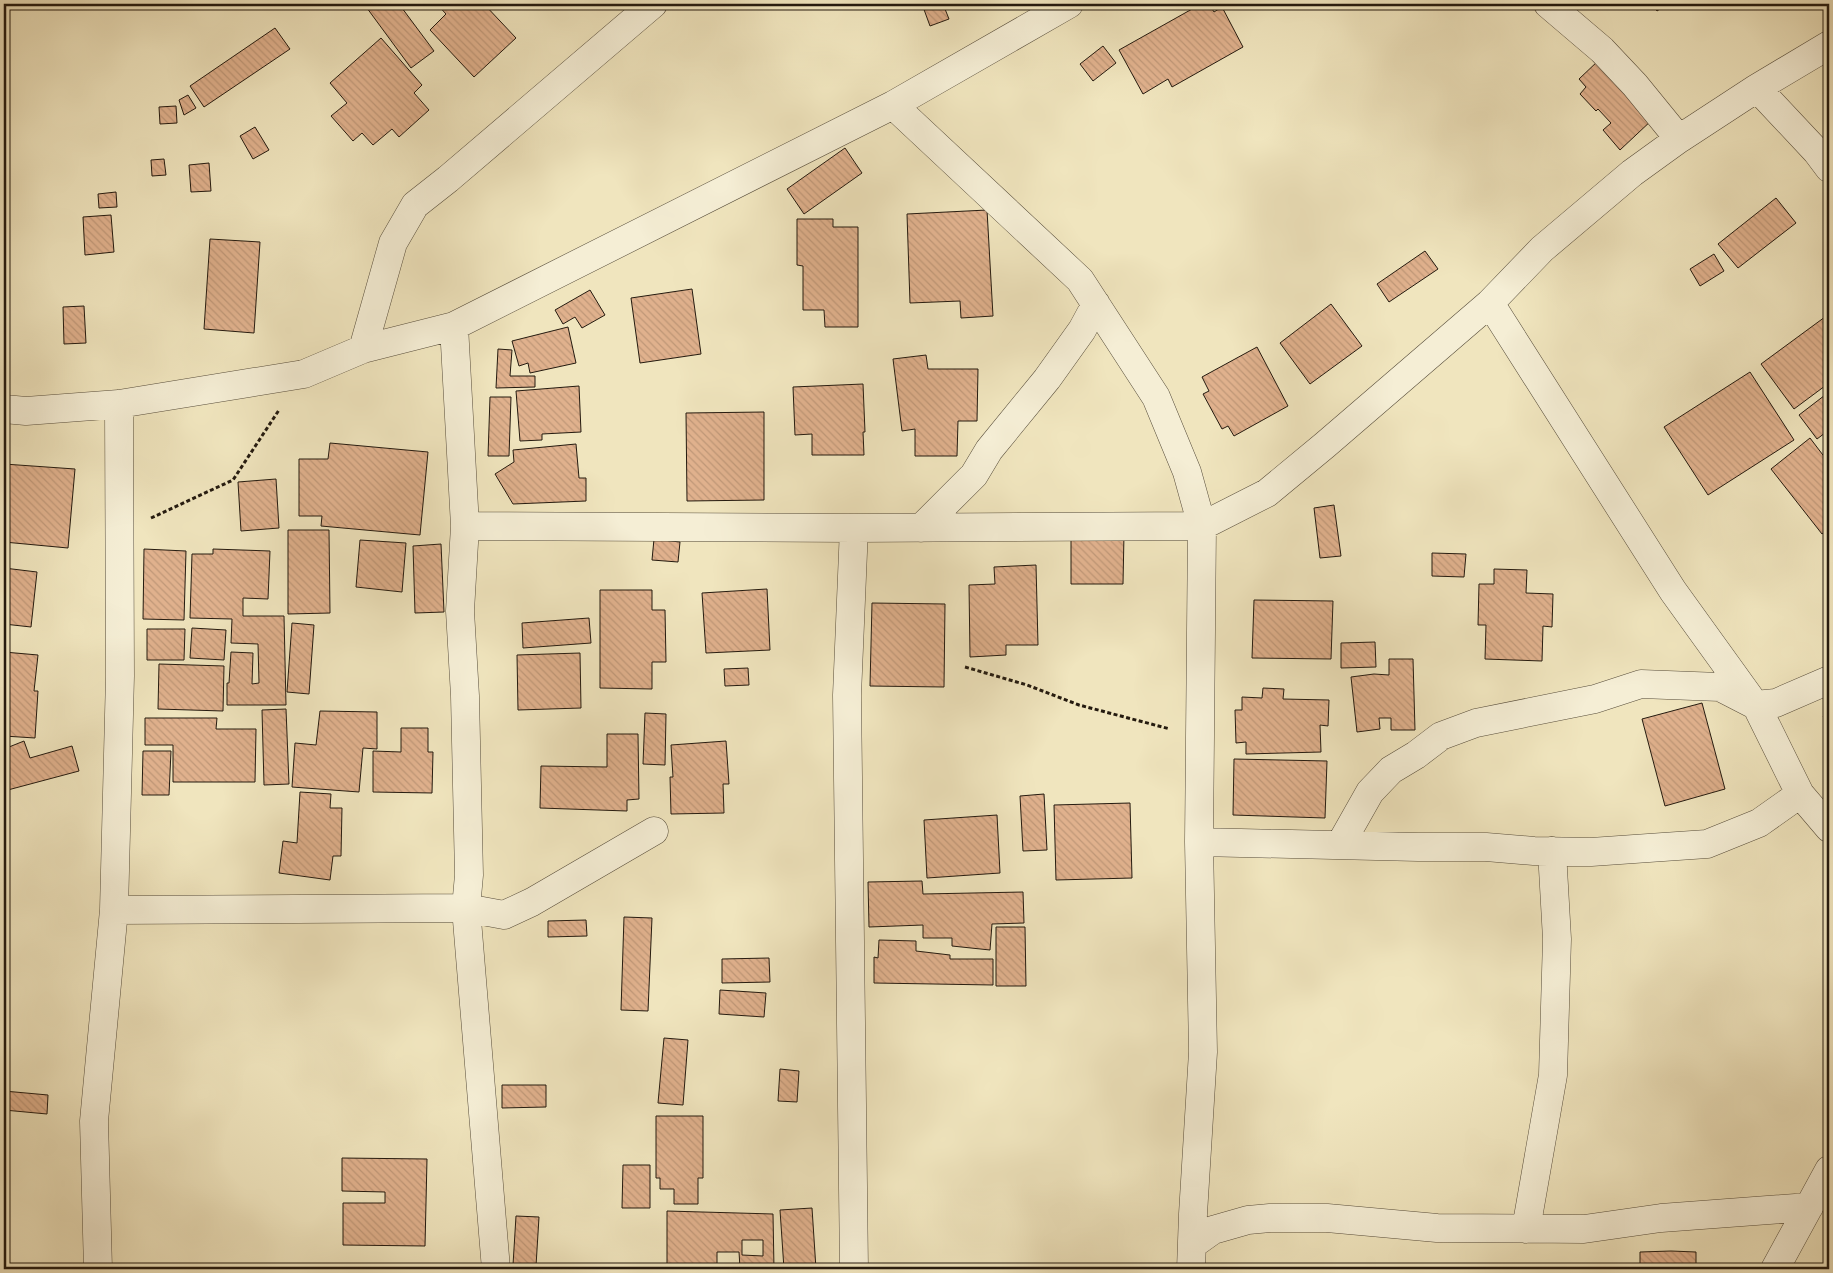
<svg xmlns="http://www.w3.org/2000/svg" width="1833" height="1273" viewBox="0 0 1833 1273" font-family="Cardo,serif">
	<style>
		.building { fill: url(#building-back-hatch); stroke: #241a0f; fill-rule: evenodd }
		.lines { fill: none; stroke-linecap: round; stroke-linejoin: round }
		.minor-casing { stroke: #574d3b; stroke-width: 29 }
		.path { stroke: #241a0f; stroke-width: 3; stroke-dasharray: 4 2.5; stroke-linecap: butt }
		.minor { stroke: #f5eed5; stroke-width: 28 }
	</style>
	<defs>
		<pattern id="building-back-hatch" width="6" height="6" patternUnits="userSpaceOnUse" patternTransform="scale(1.25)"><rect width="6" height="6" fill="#e0b18d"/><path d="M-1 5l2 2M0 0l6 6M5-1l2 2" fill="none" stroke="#c09878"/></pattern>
	</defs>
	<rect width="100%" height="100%" fill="#f0e5be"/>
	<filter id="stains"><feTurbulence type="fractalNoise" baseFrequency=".004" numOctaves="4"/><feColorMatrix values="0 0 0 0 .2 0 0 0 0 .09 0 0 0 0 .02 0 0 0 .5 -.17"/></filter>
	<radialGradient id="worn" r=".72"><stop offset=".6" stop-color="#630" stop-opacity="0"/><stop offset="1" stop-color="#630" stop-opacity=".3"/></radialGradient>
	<path class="building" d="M364,4H399L434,51L411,68Z
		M437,4H484L516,38L474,77L430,30L446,14Z
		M922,4H943L949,19L930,26Z
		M1201,4H1209L1214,12L1222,7L1243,47L1172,87L1168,79L1143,94L1119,50Z
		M1652,4H1667L1657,11Z
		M275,28L290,49L204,107L190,86Z
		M381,38L422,85L414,93L429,110L399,137L392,129L373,145L362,133L353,141L331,116L347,103L330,83Z
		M1103,46L1116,63L1093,81L1080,64Z
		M1599,60L1653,119L1620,150L1603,130L1611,123L1598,109L1596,111L1580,94L1586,87L1579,79Z
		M188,95L196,108L184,115L179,100Z
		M176,106L177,123L160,124L159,107Z
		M255,127L269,150L253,159L240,136Z
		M845,148L862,173L804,214L787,189Z
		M164,159L166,175L152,176L151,160Z
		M209,163L211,191L191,192L189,165Z
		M116,192L117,207L99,208L98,194Z
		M1776,198L1796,223L1738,268L1718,244Z
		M987,210L993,316L961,318L960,301L910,303L907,214Z
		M111,215L114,252L85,255L83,217Z
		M797,219H833V227H858V327H825L824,310H803V266L797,265Z
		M210,239L260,242L254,333L204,329Z
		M1425,251L1438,269L1389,302L1377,284Z
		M1714,254L1724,271L1700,286L1690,269Z
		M692,289L701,354L640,363L631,298Z
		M590,290L605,315L582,328L575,317L563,324L555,310Z
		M1331,304L1362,346L1310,384L1280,343Z
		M84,306L86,343L64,344L63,307Z
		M1829,314V383L1794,409L1761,364Z
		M568,327L576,363L530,373L528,363L519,366L512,341Z
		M1257,347L1288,406L1234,436L1228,426L1222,429L1203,394L1209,391L1202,377Z
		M498,349L512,350L510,376H535V387L496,388Z
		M926,355L928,369H978L977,421H958L957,456H915V429L902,431L893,359Z
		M1750,372L1794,440L1708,495L1664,427Z
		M863,384L865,432H863L864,455H812V434L795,435L793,387Z
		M579,386L581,432L542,434V440L520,441L516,391Z
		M1829,392V430L1817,439L1799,415Z
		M490,397H511L509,456H488Z
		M764,412V500L687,501L686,413Z
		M1810,438L1829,463V529L1822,534L1771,469Z
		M330,443L428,452L420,535L321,526L322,516H299V459H328Z
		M576,444L579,478H586V501L513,504L495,474L514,462L513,450Z
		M4,464L75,469L68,548L4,542Z
		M276,479L279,528L241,531L238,482Z
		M1334,505L1341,556L1320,558L1314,508Z
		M288,530H329L330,613L288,614Z
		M1071,534H1124L1123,584H1071Z
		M654,539L680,542L678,562L652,560Z
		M360,540L406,543L402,592L356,587Z
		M441,544L444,612L415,613L413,546Z
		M144,549L186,551L184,620L143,619Z
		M213,549L270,551L268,599L243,598V616H284L286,705H227V683H229L231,652L253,653L252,684L259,683L258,644L231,643L232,619L190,618L192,554H213Z
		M1432,553L1466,554L1464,577L1432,576Z
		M1036,565L1038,645H1006V655L970,657L969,585L995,584L994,567Z
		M4,568L37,572L31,627L4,624Z
		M1494,569L1527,570L1526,593L1553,594L1552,627L1543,626L1542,661L1485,659L1486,625H1478L1479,584H1494Z
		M767,589L770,650L706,653L702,593Z
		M600,590H652V610H665L666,662H652V689L600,688Z
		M1254,600L1333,601L1331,659L1252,658Z
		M872,603L945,604L944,687L870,686Z
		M589,618L591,643L523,648L522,623Z
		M292,623L314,625L309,694L287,692Z
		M192,628L226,630L224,660L190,658Z
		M147,629H185L184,660H147Z
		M1375,642L1376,667L1341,668V643Z
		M4,652L38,655L34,691H38L35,738L4,736Z
		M580,653L581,708L518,710L517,655Z
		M1389,659H1413L1415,730H1391V718H1379L1380,729L1357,732L1351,677L1374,674L1389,675Z
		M159,664L224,666L223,711L158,709Z
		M748,668L749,685L725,686L724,669Z
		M1263,688L1284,689L1283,699L1329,700L1328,726L1320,725L1321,752L1246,754V742L1236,743L1235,710H1242V697L1262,698Z
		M1702,703L1725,789L1665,806L1642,719Z
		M286,709L289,784L264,785L262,710Z
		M320,711L377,712V749L363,748L359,792L292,787L295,743L316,745Z
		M1829,712V724L1823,716Z
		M645,713L666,714L665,765L643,764Z
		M145,718H217L216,729H256L255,782H173V745H145Z
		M401,728H428V752H433L432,793L373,792V751L401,752Z
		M607,734H638L639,799L627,800V811L540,808L541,766L607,767Z
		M24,741L30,758L72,746L79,771L4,791V749Z
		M726,741L729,784H723L724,813L671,814L670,777H673L671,745Z
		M143,751H171L169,795H142Z
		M1234,759L1327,761L1325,818L1233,815Z
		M300,792L331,794L330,808H342L341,856H333L330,880L279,873L283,841L297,843Z
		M1044,794L1047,850L1023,851L1020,796Z
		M1130,803L1132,878L1056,880L1054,805Z
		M997,815L1000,873L927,878L924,820Z
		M922,881L923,894L1023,892L1024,923L992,924L990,950L952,946V938H923V925L869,927L868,882Z
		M624,917L652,918L648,1011L621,1010Z
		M586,920L587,936L548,937V921Z
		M996,927H1025L1026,986H996Z
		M879,940L916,941V951L950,955V959H993V985L874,983V957L878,958Z
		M769,958L770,982L722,983V959Z
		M720,990L766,993L764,1017L719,1014Z
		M664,1038L688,1040L683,1105L658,1103Z
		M780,1069L799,1071L797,1102L778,1101Z
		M502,1085H546V1107L502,1108Z
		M4,1091L48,1095L47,1114L4,1110Z
		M656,1116H703V1178H698V1204H674V1189H660V1178H656Z
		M342,1158L427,1159L425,1246L343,1245V1203H385V1192L342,1191Z
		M623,1165H650V1208H622Z
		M812,1208L816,1269H784L780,1210Z
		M667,1211L773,1214L774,1269H667ZM742,1240H763V1256L742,1255ZM717,1252H739L740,1268H717Z
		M516,1216L539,1217L536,1266L513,1265Z
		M1671,1251L1696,1252V1269H1640V1252Z
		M940,1266H994V1269H940Z"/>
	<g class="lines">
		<g class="minor-casing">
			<path id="minor" d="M1548,4L1602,50L1635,85L1679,139
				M1757,88L1817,152L1829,168
				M893,105L1080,280L1156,397L1187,472L1202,526L1199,842L1203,1052L1193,1214L1191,1269
				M1490,303L1673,591L1758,709L1800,794L1829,828
				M454,326L465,526L460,611L465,696L469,875L466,908L496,1269
				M363,349L393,243L415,205L448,179L653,4
				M4,409L26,411L119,404L304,374L363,349L454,326L893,105L1069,4
				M465,526L854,528L1202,526L1267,493L1325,445L1490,303L1542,249L1632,173L1679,139L1757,88L1829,45
				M921,528L974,475L989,450L1047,379L1082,330L1096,304
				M1199,842L1418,847H1486L1534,851L1591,852L1663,847L1707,844L1759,823L1800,794
				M1340,845L1370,792L1391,770L1416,755L1441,736L1476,723L1595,699L1641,684L1720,687L1755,705L1776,703L1829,680
				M114,910L466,908L504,915L532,902L654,831
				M1526,1229L1553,1075L1557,939L1552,851
				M1192,1245L1213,1230L1248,1220L1270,1218H1327L1437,1228L1584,1229L1661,1218L1809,1207
				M98,1269L94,1121L114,910L120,676L119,404
				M854,1269L847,695L854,528
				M1775,1269L1829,1170"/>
		</g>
		<path class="path" d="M151,518L233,480L279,410
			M965,667L1027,685L1079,705L1170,729"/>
		<use href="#minor" class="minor"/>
	</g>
	<rect width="1833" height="1273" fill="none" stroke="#f0e5be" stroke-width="20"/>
	<rect x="5" y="5" width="1823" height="1263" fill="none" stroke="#241a0f" stroke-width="2.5"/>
	<rect x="10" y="10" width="1813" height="1253" fill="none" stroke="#241a0f"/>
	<rect width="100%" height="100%" filter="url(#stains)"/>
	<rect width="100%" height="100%" fill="url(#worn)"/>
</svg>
